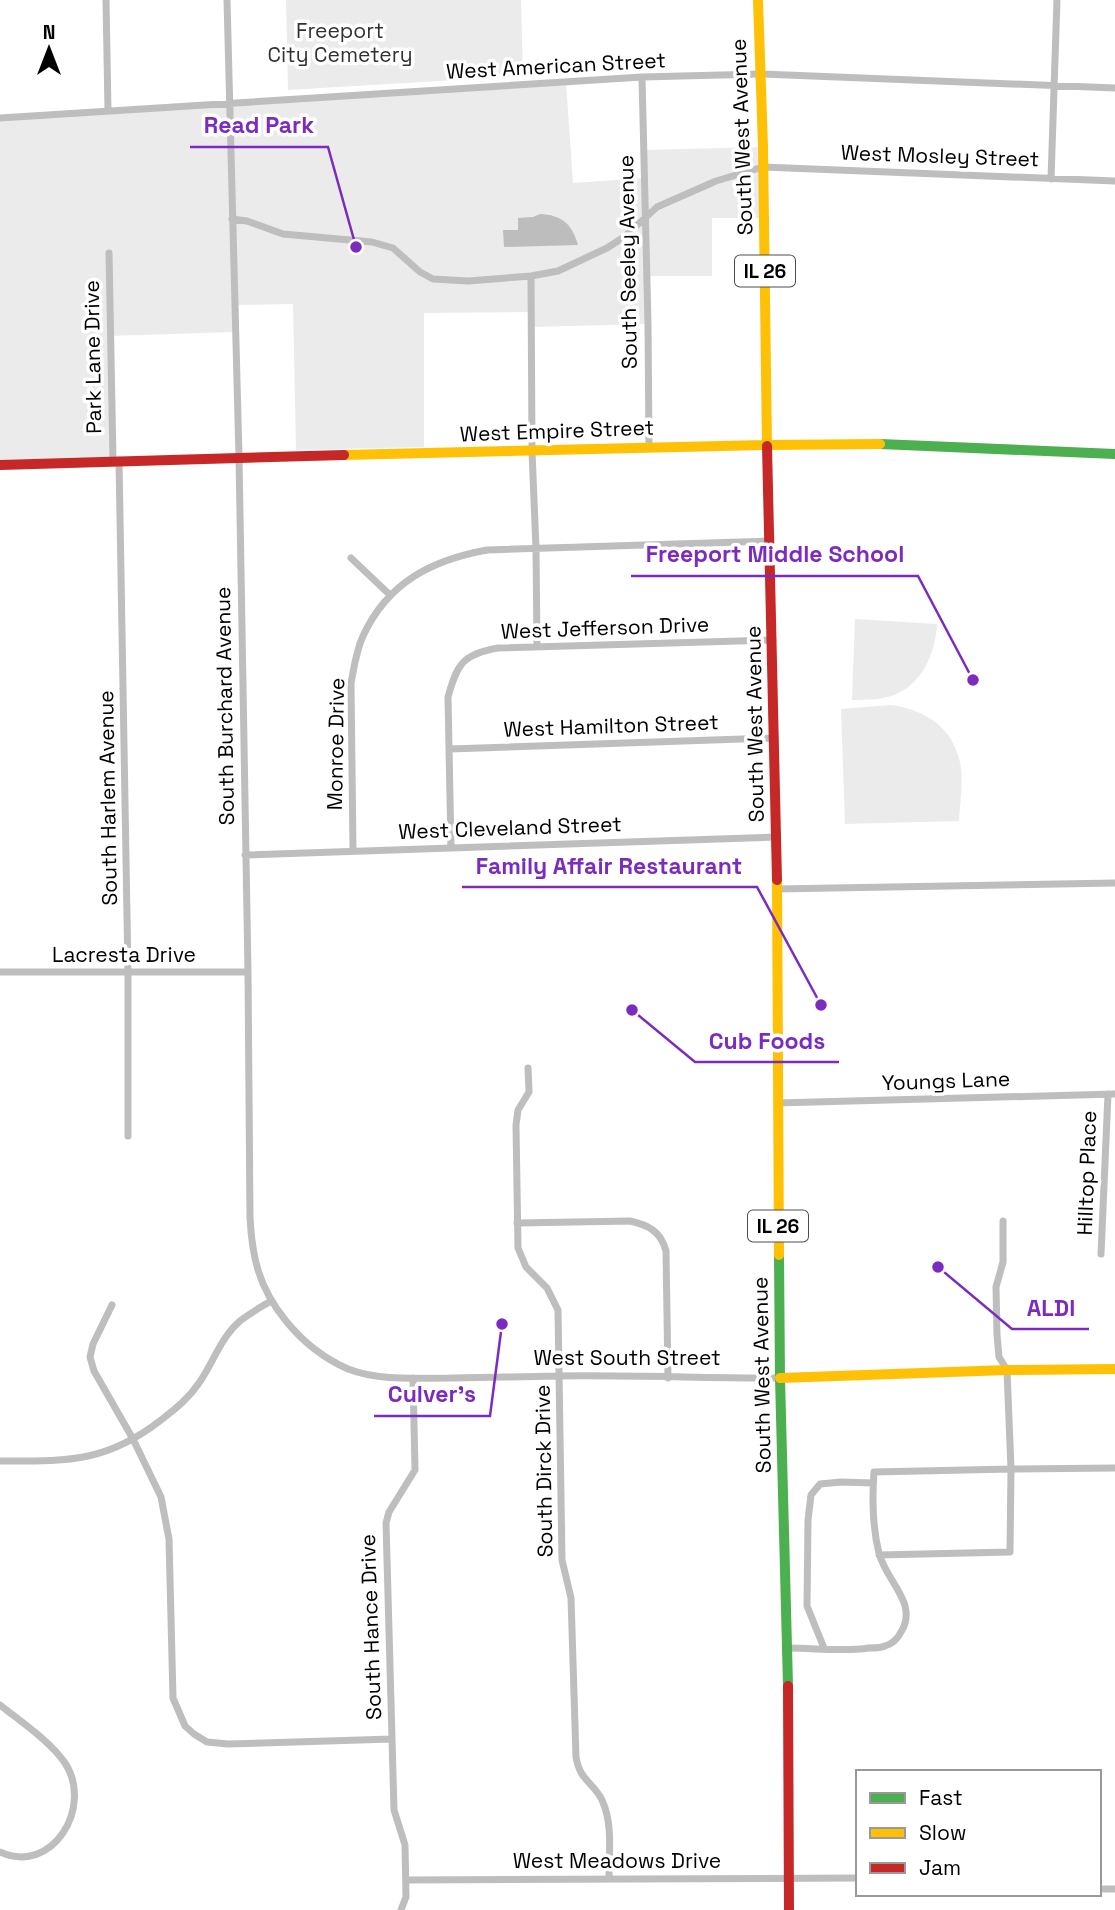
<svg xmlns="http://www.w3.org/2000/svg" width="1115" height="1910" viewBox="0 0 1115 1910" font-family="'Space Grotesk',sans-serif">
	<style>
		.green { fill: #ebebeb }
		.water { fill: #bdbdbd }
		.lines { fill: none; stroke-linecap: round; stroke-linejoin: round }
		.street { stroke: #bebebe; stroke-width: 7 }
		.fast { stroke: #4caf50; stroke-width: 10 }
		.slow { stroke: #ffc107; stroke-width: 10 }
		.jam { stroke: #c62828; stroke-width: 10 }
		.labels { text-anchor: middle; stroke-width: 7; stroke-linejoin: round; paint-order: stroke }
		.shield { fill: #fff; stroke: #4c4c4c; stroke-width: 2 }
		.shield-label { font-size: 19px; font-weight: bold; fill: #000 }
		.park-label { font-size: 21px; fill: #313131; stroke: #fff }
		.street-label { font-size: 21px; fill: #000; stroke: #fff }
		.leader { fill: none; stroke: #7b2cbf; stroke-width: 2.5 }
		.callout-dot { fill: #7b2cbf; stroke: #fff; stroke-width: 2.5 }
		.callout-label { font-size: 23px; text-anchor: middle; font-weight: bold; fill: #7b2cbf; stroke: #fff; stroke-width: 7; stroke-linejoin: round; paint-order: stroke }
	</style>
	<rect width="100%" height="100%" fill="#fff"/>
	<path class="green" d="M286,0H521L523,76L288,90Z
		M566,82L573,183L644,178V150L763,147L764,218H712V276H647L648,324L532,327L531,312L424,313V447L296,450L293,304L234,305V332L110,336L113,460L0,462V119Z
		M855,619L937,624C936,649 925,678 902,691C887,700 868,700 852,700Z
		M890,705C921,709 948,723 958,755C965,775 960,800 959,821L845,824L841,709Z"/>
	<path class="water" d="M540,214C561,215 572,223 578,245L504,247L503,230H518V218L533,217Z"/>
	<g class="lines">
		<path class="street" d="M106,0L108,111
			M227,0L239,457L248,972L250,1217C252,1258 259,1288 286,1321C303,1342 323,1358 348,1369C379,1381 416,1378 449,1378C484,1377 520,1377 556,1376C630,1375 705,1378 780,1378
			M642,77L648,324L649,447
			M0,118L642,77L761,74L1115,88
			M1051,179L1057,0
			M232,219L247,221L283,234L372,242L393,248L420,272L433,279L468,281L531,276L558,271L607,248L624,237L657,207L716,181L763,167L1115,181
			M109,253L113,460
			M531,276L532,451L536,548L537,647
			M119,460L128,973V1136
			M351,558L390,595
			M449,749L775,738
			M451,848L448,697C457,664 463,654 498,648L773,640
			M353,851L351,683C354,668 356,651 363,636C388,582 432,560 487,550L770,541
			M245,855L777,837
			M777,889L1115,883
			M0,972H248
			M528,1068L529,1092L518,1110L516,1125L518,1248L526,1267L547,1288L558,1310L562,1560L571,1598L576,1757C580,1781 593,1782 602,1800C613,1824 609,1852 609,1878
			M777,1103L1115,1094
			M517,1223L630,1221C649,1225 661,1232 666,1251L668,1378
			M1101,1254L1108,1094
			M112,1305L93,1344L90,1357L94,1371L133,1439L161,1497L169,1539L173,1698L185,1726L194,1734L207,1742L228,1744L392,1739
			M0,1461C67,1461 106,1463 161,1420C176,1409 189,1398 199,1383C213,1363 221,1337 240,1321C250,1313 261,1307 271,1301
			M879,1555L1010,1552L1011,1469L1115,1468
			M788,1648C815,1648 842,1652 869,1648C874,1648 881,1648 885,1646C892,1644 898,1638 901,1632C919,1603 885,1580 879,1553C872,1526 872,1500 874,1472L1011,1469L1007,1370L999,1357L997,1335L996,1287L1003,1262V1221
			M824,1648L807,1606L808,1520L811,1495L820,1484L841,1482L873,1483
			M0,1705C20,1721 51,1742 65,1763C94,1807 52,1876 0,1852
			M406,1880L858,1878
			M1099,1889H1115
			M401,1910L406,1897L405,1845L394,1810L386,1523L389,1512L415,1470L413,1378"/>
		<path class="fast" d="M880,444L1115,454
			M779,1255L780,1378L788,1686"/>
		<path class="slow" d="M758,0L763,147L767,446
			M344,455L767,445L880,444
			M777,880L779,1255
			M780,1378L1007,1370L1115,1369"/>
		<path class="jam" d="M767,446L777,880
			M0,465L344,455
			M788,1686L789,1910"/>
	</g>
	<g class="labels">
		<g class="shield">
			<rect x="735" y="255.5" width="60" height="31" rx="5"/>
			<rect x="748" y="1210.5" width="60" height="31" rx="5"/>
		</g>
		<g class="shield-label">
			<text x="765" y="278">IL 26</text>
			<text x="778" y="1233">IL 26</text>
		</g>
		<g class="park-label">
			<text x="340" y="38">Freeport<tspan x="340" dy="24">City Cemetery</tspan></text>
		</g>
		<g class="street-label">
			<text transform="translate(556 66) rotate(-3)" y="7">West American Street</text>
			<text transform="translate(742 137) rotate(-92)" y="7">South West Avenue</text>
			<text transform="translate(940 156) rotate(2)" y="7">West Mosley Street</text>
			<text transform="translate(628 262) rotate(-91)" y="7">South Seeley Avenue</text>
			<text transform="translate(93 357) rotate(-91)" y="7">Park Lane Drive</text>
			<text transform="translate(557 431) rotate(-2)" y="7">West Empire Street</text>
			<text transform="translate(605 628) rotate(-2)" y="7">West Jefferson Drive</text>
			<text transform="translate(225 706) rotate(-91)" y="7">South Burchard Avenue</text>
			<text transform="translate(755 724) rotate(-91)" y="7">South West Avenue</text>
			<text transform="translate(611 726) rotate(-2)" y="7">West Hamilton Street</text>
			<text transform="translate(336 744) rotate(-89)" y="7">Monroe Drive</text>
			<text transform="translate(108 798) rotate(-91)" y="7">South Harlem Avenue</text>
			<text transform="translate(510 828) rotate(-2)" y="7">West Cleveland Street</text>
			<text x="124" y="962">Lacresta Drive</text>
			<text transform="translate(946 1081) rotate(-2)" y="7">Youngs Lane</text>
			<text transform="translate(1087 1173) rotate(-88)" y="7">Hilltop Place</text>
			<text x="627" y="1365">West South Street</text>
			<text transform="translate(762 1375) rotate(-91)" y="7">South West Avenue</text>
			<text transform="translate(544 1471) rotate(-91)" y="7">South Dirck Drive</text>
			<text transform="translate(371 1627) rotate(-92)" y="7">South Hance Drive</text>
			<text x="617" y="1868">West Meadows Drive</text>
		</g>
	</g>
	<path class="leader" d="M356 247L328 147H190M973 680L918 576H631M821 1005L757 887H462M632 1010L695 1062H839M938 1267L1012 1329H1089M502 1324L490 1416H374"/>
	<g class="callout-dot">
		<circle cx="356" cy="247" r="7"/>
		<circle cx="973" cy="680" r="7"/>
		<circle cx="821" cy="1005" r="7"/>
		<circle cx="632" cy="1010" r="7"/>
		<circle cx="938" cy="1267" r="7"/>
		<circle cx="502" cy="1324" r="7"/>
	</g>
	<g class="callout-label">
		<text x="259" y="133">Read Park</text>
		<text x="775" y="562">Freeport Middle School</text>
		<text x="609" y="874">Family Affair Restaurant</text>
		<text x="767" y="1049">Cub Foods</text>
		<text x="1051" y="1316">ALDI</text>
		<text x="432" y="1402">Culver's</text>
	</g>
	<rect x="856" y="1770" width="245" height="126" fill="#ffffff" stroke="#999999" stroke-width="2"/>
	<rect x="870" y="1793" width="35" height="10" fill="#4caf50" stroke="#999999" stroke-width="2"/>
	<text x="919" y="1805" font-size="21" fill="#000000">Fast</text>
	<rect x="870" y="1828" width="35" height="10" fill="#ffc107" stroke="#999999" stroke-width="2"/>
	<text x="919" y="1840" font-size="21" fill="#000000">Slow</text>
	<rect x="870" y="1863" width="35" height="10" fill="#c62828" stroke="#999999" stroke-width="2"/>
	<text x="919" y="1875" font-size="21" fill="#000000">Jam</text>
	<g transform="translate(49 49)" stroke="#ffffff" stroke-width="5" paint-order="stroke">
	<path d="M0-5L12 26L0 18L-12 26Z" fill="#000000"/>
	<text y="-10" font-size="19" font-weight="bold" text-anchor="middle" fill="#000000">N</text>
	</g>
</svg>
